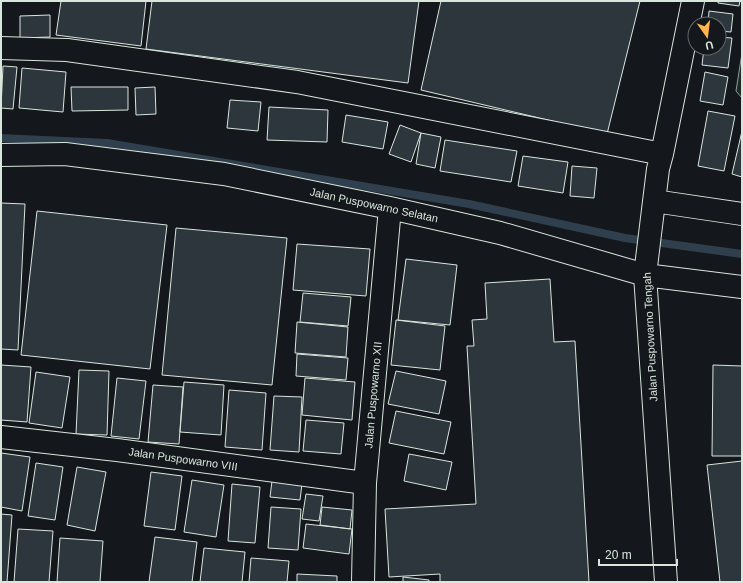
<svg xmlns="http://www.w3.org/2000/svg" width="743" height="583" viewBox="0 0 743 583" font-family="Arial,sans-serif">
	<style>
		.green { fill: #1a2d24; stroke: #939e99 }
		.lines { fill: none; stroke-linecap: round; stroke-linejoin: round }
		.stream { stroke: #2f3f4d; stroke-width: 8 }
		.building { fill: #2c363c; stroke: #d8e6dc }
		.minor-casing { stroke: #d8e6dc; stroke-width: 24 }
		.minor { stroke: #14181c; stroke-width: 22 }
		.labels { text-anchor: middle; stroke-width: 3; stroke-linejoin: round; paint-order: stroke }
		.street-label { font-size: 11px; fill: #d8e6dc; stroke: #14181c }
	</style>
	<rect width="100%" height="100%" fill="#14181c"/>
	<path class="green" d="M742,53V98L736,91Z"/>
	<g class="lines">
		<path class="stream" d="M1,138L107,143L469,204L625,238L742,254"/>
	</g>
	<path class="building" d="M61,1H146L141,46L56,35Z
		M152,1H419L408,83L146,49Z
		M441,1H640L607,134L421,90Z
		M718,1H740L739,6L718,3Z
		M709,11L733,14L731,32L719,31V24H708Z
		M50,15V37L20,38V16Z
		M719,37L732,38L728,68L702,65L704,48H719Z
		M3,66L17,67L13,109L1,108Z
		M22,68L66,72L63,112L19,108Z
		M705,72L728,77L723,105L700,101Z
		M71,87H128V110L72,111Z
		M155,87L156,114L136,115L135,88Z
		M230,100L261,102L258,131L227,128Z
		M269,107L328,110L327,142L267,140Z
		M708,111L735,116L724,171L698,166Z
		M346,115L388,122L383,149L342,142Z
		M400,125L421,133L411,162L389,154Z
		M742,131V177L732,174Z
		M421,133L441,137L435,168L416,164Z
		M445,140L517,151L511,182L440,171Z
		M523,156L568,162L563,193L518,186Z
		M572,166L597,168L594,198L570,196Z
		M1,203L25,204L18,350L1,349Z
		M37,211L167,225L150,369L21,355Z
		M176,228L287,238L272,385L162,375Z
		M297,244L370,249L366,296L293,290Z
		M406,259L457,265L450,325L398,320Z
		M550,279L554,342L575,341L589,582H440V574L389,577L385,509L476,504L467,346H474L472,320L487,319L485,283Z
		M303,293L351,297L348,326L300,322Z
		M396,320L445,326L440,370L391,365Z
		M297,322L348,327L346,357L295,353Z
		M297,354L348,358L346,380L296,376Z
		M1,365L31,367L27,422L1,420Z
		M713,365L742,366V456H712Z
		M79,370L109,371L107,435L76,434Z
		M396,371L446,381L439,414L388,404Z
		M36,372L70,377L62,428L29,423Z
		M117,378L146,381L139,439L111,436Z
		M305,378L355,382L352,420L302,415Z
		M184,382L224,385L221,435L180,432Z
		M153,385L183,387L179,444L148,442Z
		M229,390L266,393L262,450L225,447Z
		M274,396L302,397L299,452L270,450Z
		M396,411L451,422L444,454L389,443Z
		M306,420L344,423L341,454L303,451Z
		M1,453L30,457L22,511L1,507Z
		M409,454L452,462L446,490L404,481Z
		M742,461V582H720L707,465Z
		M36,463L63,467L55,520L28,516Z
		M77,467L106,472L95,531L67,525Z
		M151,472L182,476L175,530L144,526Z
		M192,480L224,485L216,537L184,532Z
		M272,481L302,484L300,500L270,497Z
		M232,484L260,487L255,543L228,541Z
		M306,494L323,496L319,521L302,519Z
		M271,507L301,509L298,550L268,548Z
		M322,507L352,510L350,529L320,525Z
		M1,514L12,515L7,582H1Z
		M306,524L352,529L349,554L303,548Z
		M18,529L53,531L49,582H14Z
		M155,537L197,542L192,582H149Z
		M60,538L103,541L100,582H57Z
		M204,548L245,552L242,582H200Z
		M251,558L289,561L287,582H249Z
		M297,574L337,576V582H297Z
		M403,577L429,580V582H403Z"/>
	<g class="lines">
		<g class="minor-casing">
			<path id="minor" d="M1,48L67,50L297,82L662,154
				M1,155L65,154L224,174L390,208L500,233L645,275L742,287
				M654,201L742,214
				M1,437L117,450L365,483
				M363,582L365,483L390,208
				M666,582L645,275L658,169L662,154L693,1"/>
		</g>
		<use href="#minor" class="minor"/>
	</g>
	<g class="labels">
		<g class="street-label">
			<text transform="translate(374 205) rotate(12)" y="4">Jalan Puspowarno Selatan</text>
			<text transform="translate(650 337) rotate(-93)" y="4">Jalan Puspowarno Tengah</text>
			<text transform="translate(373 395) rotate(-85)" y="4">Jalan Puspowarno XII</text>
			<text transform="translate(183 459) rotate(8)" y="4">Jalan Puspowarno VIII</text>
		</g>
	</g>
	<rect width="743" height="583" fill="none" stroke="#d8e6dc" stroke-width="4"/>
	<g transform="translate(707 36) rotate(166)"><circle r="19" fill="#14181c" stroke="#626a69"/>
	<path d="M0-3L7 15L0 10L-7 15Z" fill="#ffb74d"/>
	<text y="-6" font-size="11" font-weight="bold" text-anchor="middle" fill="#d8e6dc">U</text>
	</g>
	<path d="M599 559v6h78v-6" fill="none" stroke="#d8e6dc" stroke-width="2"/>
	<text x="605" y="559" font-size="12" fill="#d8e6dc" stroke="#14181c" stroke-width="3" paint-order="stroke">20 m</text>
</svg>
